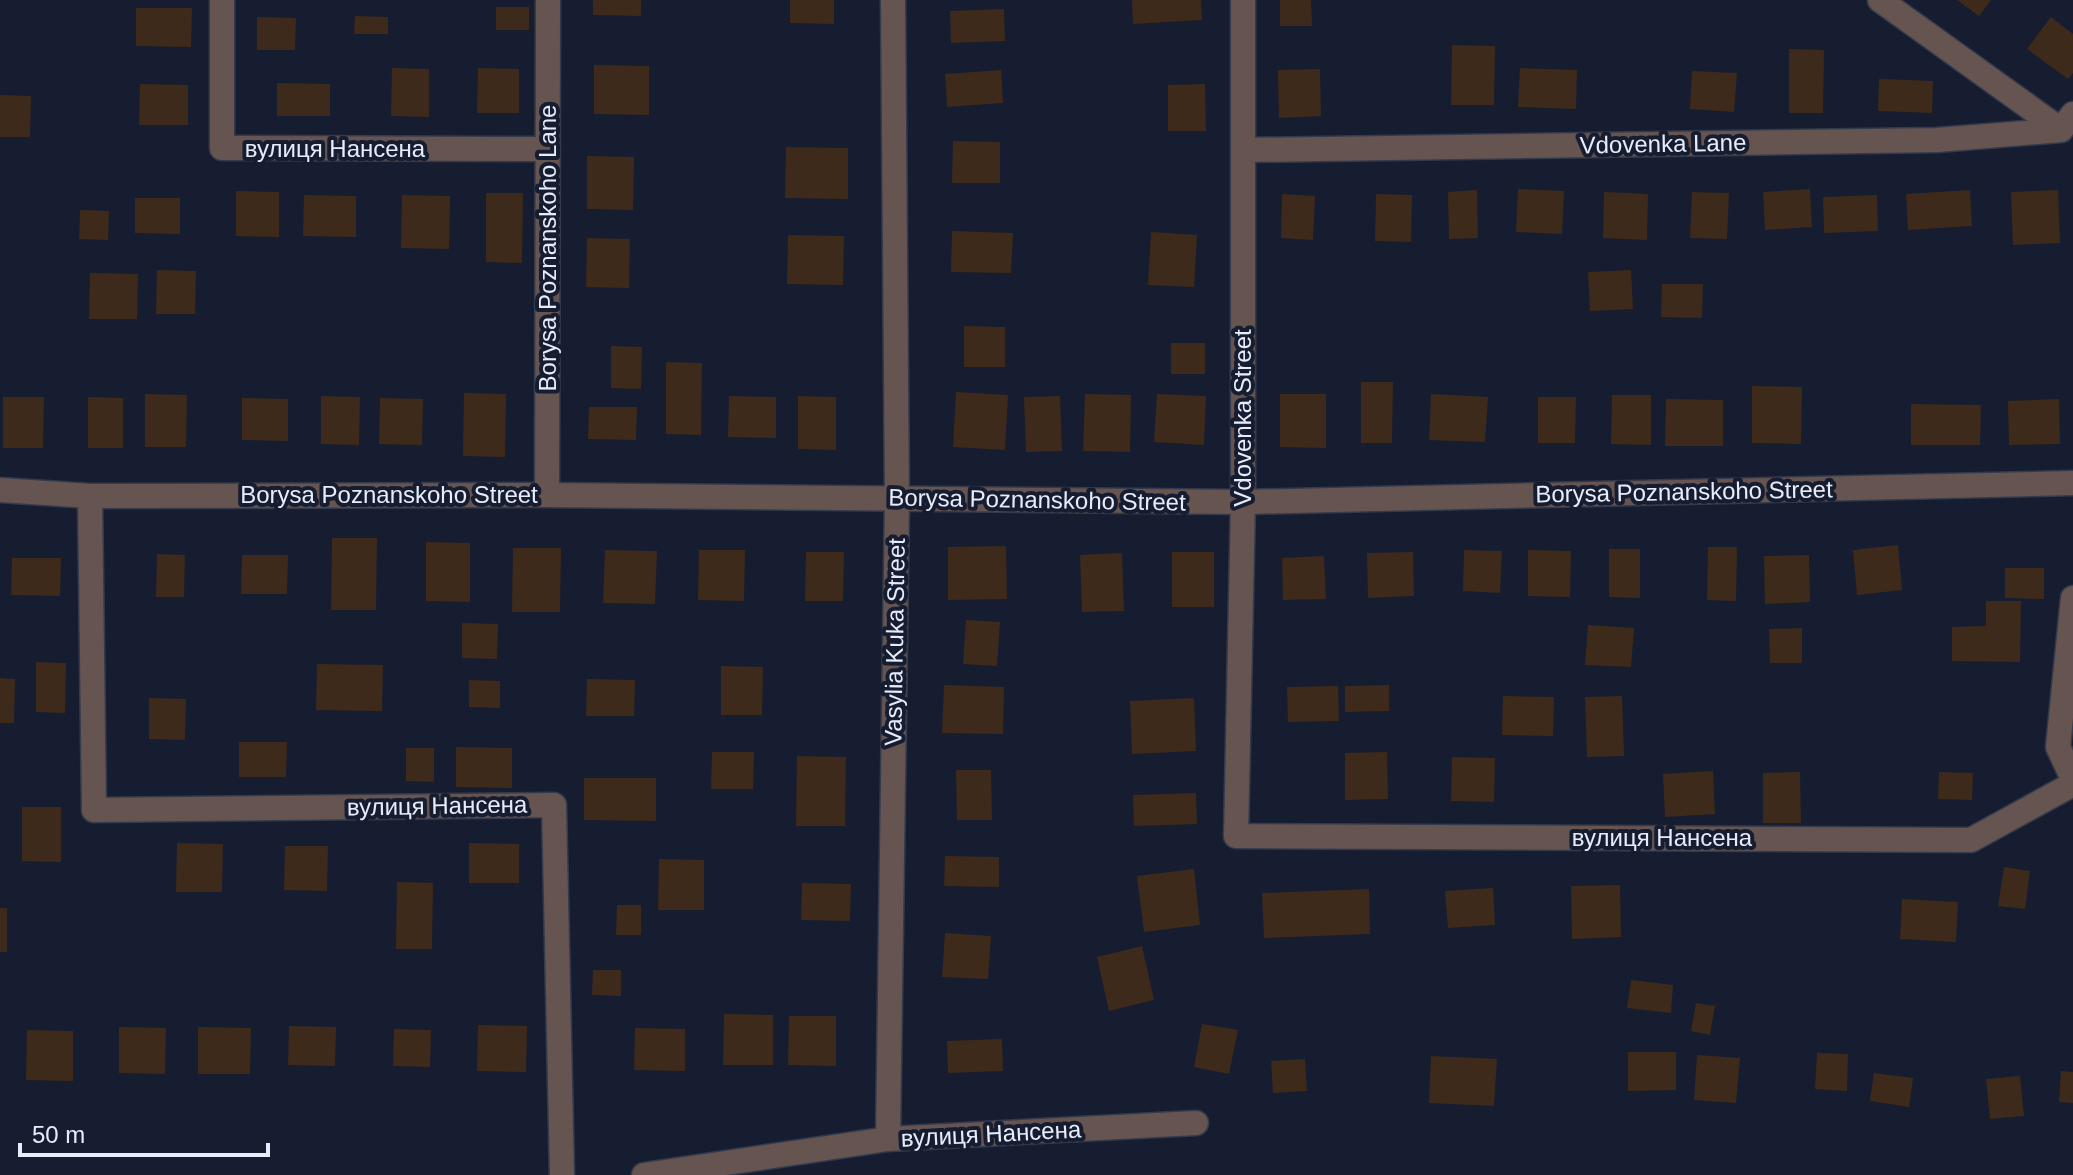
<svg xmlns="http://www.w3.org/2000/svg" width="2073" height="1175" viewBox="0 0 2073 1175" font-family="Helvetica,sans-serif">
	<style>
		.building { fill: #3d2a1b }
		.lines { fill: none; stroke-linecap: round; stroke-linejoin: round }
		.minor-casing { stroke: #333a4c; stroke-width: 27 }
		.minor { stroke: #665451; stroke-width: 24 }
		.labels { text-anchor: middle; stroke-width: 8; stroke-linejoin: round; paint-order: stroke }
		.street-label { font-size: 24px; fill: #e7ecfa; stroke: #161d30 }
	</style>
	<rect width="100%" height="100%" fill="#161d30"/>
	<path class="building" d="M593,0H641V16L593,15Z
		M790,0H834V24L790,23Z
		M1132,0H1201L1202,20L1133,24Z
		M1280,0H1311L1312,26H1280Z
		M1957,0H1991L1979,16Z
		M496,7H529V30H496Z
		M136,8H192L191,47L136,46Z
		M1004,9L1005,41L951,43L950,11Z
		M355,16L388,17V34H354Z
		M257,17L296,18L295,50H257Z
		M2051,17L2073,34V73L2068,79L2027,49Z
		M1452,45L1495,46L1494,105H1451Z
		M1789,49L1824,50L1823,113H1789Z
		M594,65L649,66V115L594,114Z
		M392,68L429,69V117L391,116Z
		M478,68L519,69V113H477Z
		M1520,68L1577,70L1576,109L1518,107Z
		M1320,69L1321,116L1279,118L1278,70Z
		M1001,70L1003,103L947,107L945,74Z
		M1692,71L1737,73L1734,112L1690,109Z
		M1879,79L1933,81L1932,113L1878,111Z
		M277,83L330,84V116H277Z
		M140,84L188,85V125H139Z
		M1205,84L1206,131H1168V85Z
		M0,95L31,96L30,137H0Z
		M953,141L1000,142V183H952Z
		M786,147L848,148V199L785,198Z
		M587,156L634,157L633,210L587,209Z
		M1518,189L1564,191L1562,234L1516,232Z
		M1810,189L1812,227L1765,230L1763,192Z
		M1477,190L1478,238L1449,239L1448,192Z
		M1970,190L1972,226L1908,230L1906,194Z
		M2058,190L2060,243L2013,245L2011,192Z
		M236,191L279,192V237L236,236Z
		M1604,192L1648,194L1647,240L1603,238Z
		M1692,192L1729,193L1727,239L1690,238Z
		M486,193H523L522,263L486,262Z
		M1282,194L1315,196L1313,240L1281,238Z
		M1376,194L1412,195L1411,242L1375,241Z
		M304,195L356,196V237L303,236Z
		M402,195L450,196L449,249L401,248Z
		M1877,195L1878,231L1824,233L1823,197Z
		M135,198H180V234L135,233Z
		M80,210L109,211L108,240L79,239Z
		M952,231L1013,233L1011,273L951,272Z
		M1151,232L1197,235L1194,287L1148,285Z
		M788,235L844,236L843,285L787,284Z
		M587,238L630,239L629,288L586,287Z
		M157,270L196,271L195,314H156Z
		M1631,270L1633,309L1590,311L1588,272Z
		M90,273L138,274L137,319H89Z
		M1662,284H1703L1702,318L1661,317Z
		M964,326L1005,327V367H964Z
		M1171,343H1205V374H1171Z
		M611,346L642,347L641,389L611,388Z
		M666,362L702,363L701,435L666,434Z
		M1361,382H1393L1392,443H1361Z
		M1752,386L1802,387L1801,444L1752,443Z
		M956,392L1008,395L1005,450L953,447Z
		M464,393L506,394L505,457L463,456Z
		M145,394L187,395L186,447H145Z
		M1085,394L1131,395L1130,452L1083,451Z
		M1157,394L1206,396L1204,445L1154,442Z
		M1280,394H1326V448L1280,447Z
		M1431,394L1488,397L1485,442L1429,440Z
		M1612,395H1651V445L1611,444Z
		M321,396L360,397L359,445L321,444Z
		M729,396L776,397V438L728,437Z
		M798,396L836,397V450L798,449Z
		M1060,396L1062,451L1026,452L1024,397Z
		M3,397H44L43,448H3Z
		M88,397L123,398V448H88Z
		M1538,397H1576L1575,443H1538Z
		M242,398L288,399V441L242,440Z
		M380,398L423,399L422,445L379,444Z
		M1666,399L1723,400V446H1665Z
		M2059,399L2060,444L2009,445L2008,401Z
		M1911,404L1981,405L1980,445H1911Z
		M589,407H637L636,440L588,439Z
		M332,538H377L376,610H331Z
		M426,542L470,543V602L426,601Z
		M1898,545L1902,590L1857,595L1853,550Z
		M1006,546L1007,599L948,600V547Z
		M1708,547H1737L1736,601L1707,600Z
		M513,548H561L560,612H512Z
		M1609,549H1640V598L1609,597Z
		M605,550L657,551L655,604L603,603Z
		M699,550H745L744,601L698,600Z
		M1464,550L1502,551L1500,593L1463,591Z
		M1528,550L1571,551L1570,597L1528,596Z
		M806,552H844L843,601H805Z
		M1172,552H1214V607H1172Z
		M1413,552L1414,596L1368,598L1367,553Z
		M1122,553L1124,611L1082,612L1080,555Z
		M157,554L185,555L184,597H156Z
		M242,555H288L287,594H241Z
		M1809,555L1810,602L1765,604L1764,556Z
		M1324,556L1326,599L1283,600L1282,558Z
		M12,558H61L60,596L11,595Z
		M2005,568H2044V599L2005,598Z
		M1986,601H2021L2020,662L1952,661V627L1986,626Z
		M966,620L1000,622L997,666L963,664Z
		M462,623L498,624L497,659L462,658Z
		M1588,625L1634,628L1631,667L1585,665Z
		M1802,628V663H1770L1769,629Z
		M36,662L66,663L65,713L36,712Z
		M317,664L383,665L382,711L316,710Z
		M721,666L763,667L762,715H721Z
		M0,678L15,679L14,723H0Z
		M587,679L635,680L634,716H586Z
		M469,680L500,681V708L469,707Z
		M944,685L1004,687L1003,734L942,733Z
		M1389,685V711L1345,712V686Z
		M1338,686L1339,721L1288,722L1287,687Z
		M1503,696L1554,697L1553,736L1502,735Z
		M1622,696L1624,756L1587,757L1585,697Z
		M149,698L186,699L185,740L149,739Z
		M1194,698L1196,751L1132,754L1130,701Z
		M239,742H287L286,777H239Z
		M456,747L512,748V788L456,787Z
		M406,748H434V782L406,781Z
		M712,752H754L753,789H711Z
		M1387,752L1388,799L1345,800V753Z
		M797,756L846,757L845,826H796Z
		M1452,757L1495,758L1494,802L1451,801Z
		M956,770H991L992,820H957Z
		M1713,771L1715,814L1665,817L1663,774Z
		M1800,772L1801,823H1763V773Z
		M1939,772L1973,773L1972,800L1938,799Z
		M584,778H656V821L584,820Z
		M1196,793L1197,824L1134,826L1133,795Z
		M22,807H61V862L22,861Z
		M177,843L223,844L222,892H176Z
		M469,843L519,844V883H469Z
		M285,846H328L327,891L284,890Z
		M945,856L999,857V887L944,886Z
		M659,859L704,860V910H658Z
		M2004,867L2030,871L2025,909L1998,906Z
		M1194,869L1200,925L1144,932L1137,876Z
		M397,882L433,883L432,949H396Z
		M802,883L851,884L850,921L801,920Z
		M1620,885L1621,937L1572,939L1571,886Z
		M1493,888L1495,925L1448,928L1445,891Z
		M1369,889L1370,934L1264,938L1262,893Z
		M1902,899L1958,902L1956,942L1900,939Z
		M617,905H641V935H616Z
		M0,908H7V952H0Z
		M945,933L991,936L988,979L942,977Z
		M1142,946L1154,1000L1109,1011L1097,957Z
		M593,970H621V996L592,995Z
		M1631,980L1673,985L1671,1013L1627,1008Z
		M1696,1003L1715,1006L1710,1035L1691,1031Z
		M724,1014L773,1015V1065H723Z
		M789,1016H836V1066L788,1065Z
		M1202,1024L1238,1030L1229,1074L1194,1067Z
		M478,1025L527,1026L526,1072L477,1071Z
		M289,1026L336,1027L335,1066L288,1065Z
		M119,1027L166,1028L165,1074L119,1073Z
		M198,1027L251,1028L250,1074H198Z
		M635,1028L685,1029V1071L634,1070Z
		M394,1029L431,1030L430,1067L393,1066Z
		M27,1030L73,1031V1081L26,1080Z
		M1002,1039L1003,1071L948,1073L947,1041Z
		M1628,1052H1676V1090L1628,1091Z
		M1817,1053L1848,1054L1847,1091L1815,1089Z
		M1697,1055L1740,1058L1736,1103L1694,1100Z
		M1431,1056L1497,1059L1494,1106L1429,1103Z
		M1305,1059L1307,1091L1273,1093L1271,1061Z
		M2061,1071L2073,1072V1103L2059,1102Z
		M1874,1073L1913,1078L1909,1107L1870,1101Z
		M2020,1076L2024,1116L1990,1119L1986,1079Z"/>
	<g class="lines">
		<g class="minor-casing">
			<path id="minor" d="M222,0V148L548,149
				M1243,0V502L1236,836L1971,840L2073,784
				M1880,0L2061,130
				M1245,150L1937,140L2061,130L2073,114
				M0,490L90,496L547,495L1243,502L2073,483
				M547,495L548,0
				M90,496L94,810L554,805L562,1175
				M2073,598L2058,747L2073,779
				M888,1139L897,499L893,0
				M644,1175L888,1139L1196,1123"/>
		</g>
		<use href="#minor" class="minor"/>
	</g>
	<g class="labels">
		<g class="street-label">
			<text transform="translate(1663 144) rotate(-1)" y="8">Vdovenka Lane</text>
			<text x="335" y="157">вулиця Нансена</text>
			<text transform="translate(548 248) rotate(-90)" y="8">Borysa Poznanskoho Lane</text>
			<text transform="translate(1243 418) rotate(-90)" y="8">Vdovenka Street</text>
			<text transform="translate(1684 492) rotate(-1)" y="8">Borysa Poznanskoho Street</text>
			<text x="389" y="503">Borysa Poznanskoho Street</text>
			<text transform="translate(1037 500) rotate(1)" y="8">Borysa Poznanskoho Street</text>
			<text transform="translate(895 642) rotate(-89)" y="8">Vasylia Kuka Street</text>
			<text transform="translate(437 806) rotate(-1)" y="8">вулиця Нансена</text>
			<text x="1662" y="846">вулиця Нансена</text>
			<text transform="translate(991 1134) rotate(-3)" y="8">вулиця Нансена</text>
		</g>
	</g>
	<path d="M20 1143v12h248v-12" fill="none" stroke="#e7ecfa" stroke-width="4"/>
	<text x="32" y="1143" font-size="24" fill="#e7ecfa" stroke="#161d30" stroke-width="6" paint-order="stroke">50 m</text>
</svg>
